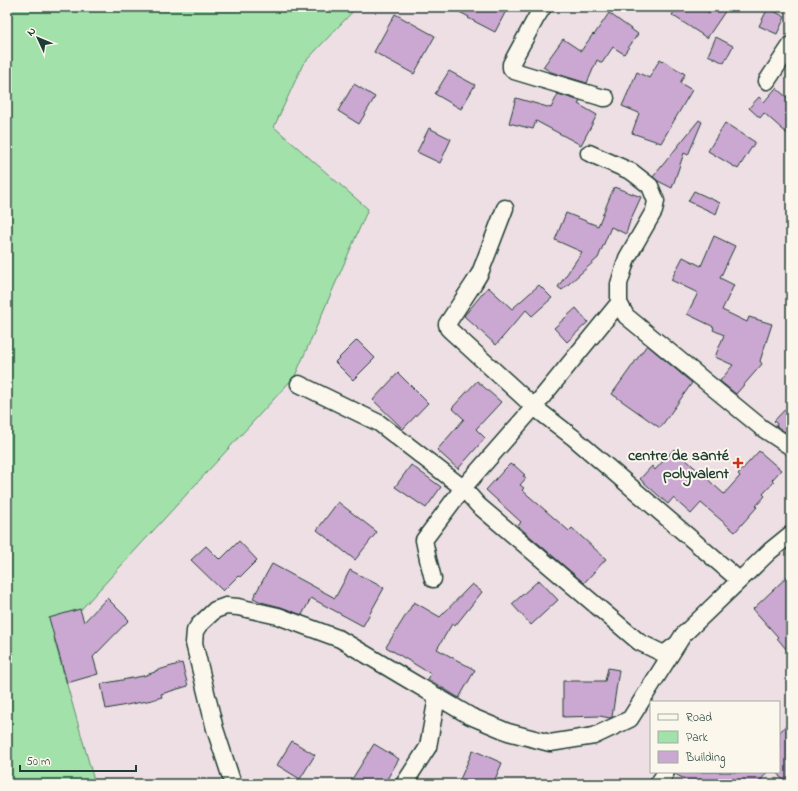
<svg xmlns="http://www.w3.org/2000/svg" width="798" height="791" viewBox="0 0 798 791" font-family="'Indie Flower',sans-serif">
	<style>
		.green { fill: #a2e1aa; stroke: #608f6f }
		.building { fill: #cba8d1; stroke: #1f3d34 }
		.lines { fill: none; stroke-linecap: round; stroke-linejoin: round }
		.minor-casing { stroke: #1f3d34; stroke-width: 19 }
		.minor { stroke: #fbf7ec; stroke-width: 16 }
		.poi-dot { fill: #c8321e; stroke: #fbf7ec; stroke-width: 1.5 }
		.labels { text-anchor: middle; stroke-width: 4; stroke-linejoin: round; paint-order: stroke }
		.poi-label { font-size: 16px; font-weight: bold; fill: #1f3d34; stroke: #fbf7ec; text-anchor: end }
	</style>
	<rect width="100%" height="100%" fill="#eddfe4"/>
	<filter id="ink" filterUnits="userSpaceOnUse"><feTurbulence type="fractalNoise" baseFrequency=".025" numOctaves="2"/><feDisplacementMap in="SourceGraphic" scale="8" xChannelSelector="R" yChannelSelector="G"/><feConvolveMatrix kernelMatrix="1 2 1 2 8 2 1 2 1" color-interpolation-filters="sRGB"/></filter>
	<g filter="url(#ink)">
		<path class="green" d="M7,7H357L303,64L274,127L368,209L295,376L54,639L95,784H7Z"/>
		<path class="building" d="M450,7H508L495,32L468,18L469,17Z
			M677,7H700L709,13L713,7H728L707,38L672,15Z
			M768,8L785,17L777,34L759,26Z
			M609,13L638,34L624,54L613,47L602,63L597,60L587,83L551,72L543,67L563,39L581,51L593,34L594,35Z
			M395,14L435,36L414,74L374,52Z
			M716,37L733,46L724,63L708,55Z
			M660,59L685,74L680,83L692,90L661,143L632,133L639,113L622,106L637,72L649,78Z
			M449,71L475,85L461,109L435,94Z
			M354,84L375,97L359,124L338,111Z
			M776,88L791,101V137L764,113L760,118L749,108L759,97L764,102Z
			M558,94L580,101L578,104L597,115L581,145L536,121L533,129L509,123L516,98L551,108Z
			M699,120L702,122L688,155L684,153L672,188L658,181L653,177Z
			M725,123L755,142L738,169L708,151Z
			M429,128L451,139L440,163L417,152Z
			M614,187L641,197L630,221L626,234L611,227L598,258L562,290L558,287L582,252L555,240L566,213L598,226Z
			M694,191L720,203L716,214L688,201Z
			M714,236L735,246L720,278L734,285L722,310L747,322L749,317L772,324L760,361L762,364L736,394L720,381L733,365L715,357L724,335L713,330L714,327L687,314L698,293L671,280L683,257L701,266Z
			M539,285L552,298L532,316L526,310L496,345L464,316L488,287L512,309Z
			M576,308L588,322L567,342L554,328Z
			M357,340L375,358L353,380L335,362Z
			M647,345L692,383L660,428L612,394Z
			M398,373L428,403L403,429L373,400Z
			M477,381L501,402L476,429L485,438L458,469L437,450L464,419L452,408Z
			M791,403V436L776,426L777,424L774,421Z
			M674,449L724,494L740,476L738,474L759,451L781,470L772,480L774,482L763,494L765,496L756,506L757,507L735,532L701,503L691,514L673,498L668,504L640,479L652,466L655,470Z
			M510,464L513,466L514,465L525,475L523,476L526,478L520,485L524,488L522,490L569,531L572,528L606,559L584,583L518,526L521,522L486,490L504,470Z
			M411,465L441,487L426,508L395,487Z
			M338,502L377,532L355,560L317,530Z
			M239,541L257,560L240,577L238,576L223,591L191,560L206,546L219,559L220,558L221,559Z
			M272,564L335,598L350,570L384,588L363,626L311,598L302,615L281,607L261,602L253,598Z
			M791,573V655L777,638L778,637L753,609Z
			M539,580L558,600L531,625L512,604Z
			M472,584L482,592L455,626L452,624L437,649L475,670L459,698L428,679L431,674L386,647L414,602L440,617Z
			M107,598L129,620L93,657L98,674L67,683L49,618L80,609L84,622Z
			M182,663L188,686L161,694L162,697L152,700L106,709L101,684L143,676L155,672V671Z
			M608,668L619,670L612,717L610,718L600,716L563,717V681H605Z
			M791,720V784H788L779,776V733Z
			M292,741L315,755L300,779L277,765Z
			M374,744L399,759L384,784H349Z
			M473,750L502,763L493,784H458Z
			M675,772H767L758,784H694L675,774Z"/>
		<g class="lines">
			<g class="minor-casing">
				<path id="minor" d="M543,7L536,18L511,64V68L514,71L597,96L604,98H606
					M767,81L791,45
					M589,153L632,172L650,186L656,201L654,211L627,258L619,284V303L626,316L762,428L791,447
					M505,208L480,273L474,283L447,324L448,328L451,331L534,407L619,303
					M299,384L379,423L463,488L424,540L428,559L433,579
					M677,644L664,654L639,642L478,505L463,488L534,407L574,438L739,580
					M233,784L215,729L194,643L195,631L199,625L215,610L226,606L238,607L278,616L340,639L402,676L470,716L508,732L550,743L594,736L630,719L683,635L770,551L791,534
					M404,784L428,747L437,697
					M658,784L666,772"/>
			</g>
			<use href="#minor" class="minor"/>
		</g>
	</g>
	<path class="poi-dot" d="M736 457h4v4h4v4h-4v4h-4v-4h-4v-4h4z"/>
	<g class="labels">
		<g class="poi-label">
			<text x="729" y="460">centre de santé<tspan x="729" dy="18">polyvalent</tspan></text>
		</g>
	</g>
	<rect width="798" height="791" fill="none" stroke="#fbf7ec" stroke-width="24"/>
	<rect x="12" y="12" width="774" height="767" fill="none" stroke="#1f3d34" stroke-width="1.5" filter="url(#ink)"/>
	<rect x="650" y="701" width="130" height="72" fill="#fbf7ec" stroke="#a3ada2"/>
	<rect x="658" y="714" width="20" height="6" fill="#fbf7ec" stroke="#a3ada2"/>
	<text x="686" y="721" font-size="12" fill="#1f3d34">Road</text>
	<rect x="658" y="731" width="20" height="12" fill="#a2e1aa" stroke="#a3ada2"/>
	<text x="686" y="741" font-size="12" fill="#1f3d34">Park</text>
	<rect x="658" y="751" width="20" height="12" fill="#cba8d1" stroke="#a3ada2"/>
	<text x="686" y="761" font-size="12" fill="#1f3d34">Building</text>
	<g transform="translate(38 38) rotate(314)" stroke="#fbf7ec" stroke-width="3" paint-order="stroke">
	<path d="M0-3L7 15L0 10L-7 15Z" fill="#1f3d34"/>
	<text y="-6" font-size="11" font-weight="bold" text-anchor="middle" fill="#1f3d34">N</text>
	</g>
	<path d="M20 765v6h116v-6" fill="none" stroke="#1f3d34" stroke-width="2"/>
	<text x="26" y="765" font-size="12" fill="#1f3d34" stroke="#fbf7ec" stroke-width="3" paint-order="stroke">50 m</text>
</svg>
